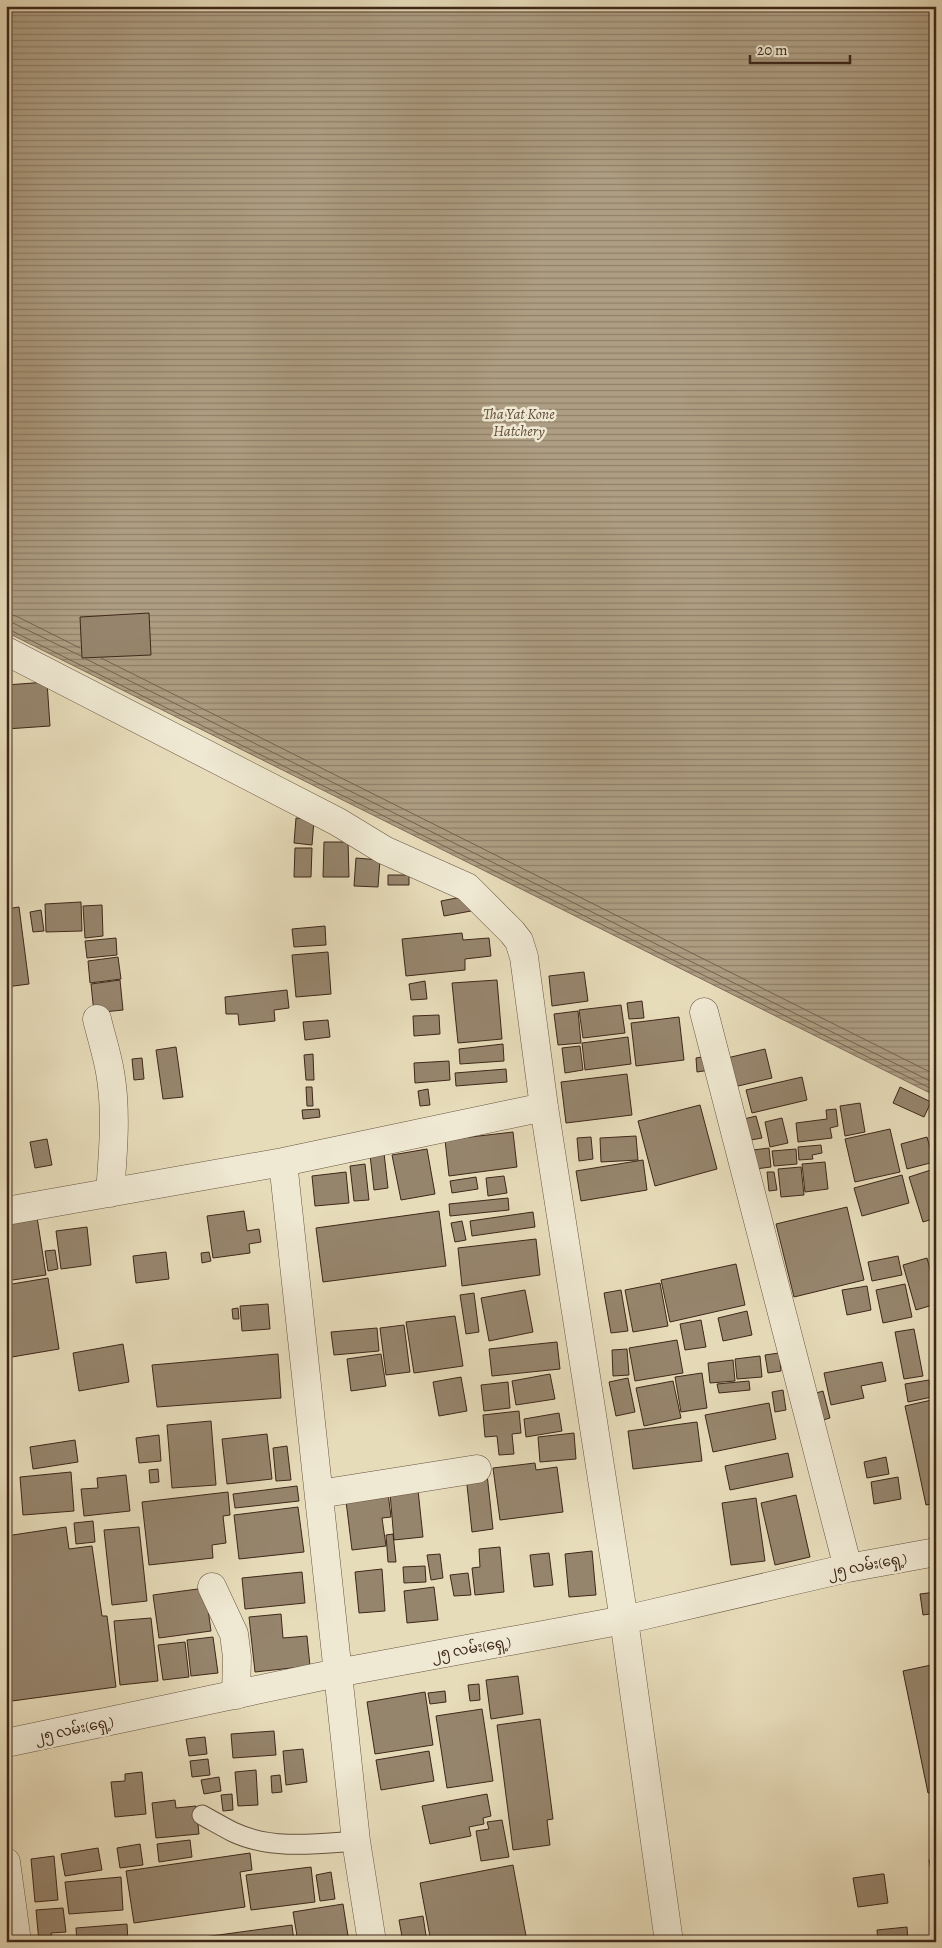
<svg xmlns="http://www.w3.org/2000/svg" width="942" height="1948" viewBox="0 0 942 1948" font-family="Alegreya,'Noto Sans Myanmar',serif">
	<style>
		.water { fill: url(#water-rules); stroke: #816e59 }
		.lines { fill: none; stroke-linecap: round; stroke-linejoin: round }
		.shore { stroke: #76624e; stroke-width: 1 }
		.building { fill: #96856d; stroke: #3e2719 }
		.service-casing { stroke: #685441; stroke-width: 21 }
		.minor-casing { stroke: #685441; stroke-width: 29 }
		.service { stroke: #efe8d2; stroke-width: 19 }
		.minor { stroke: #efe8d2; stroke-width: 28 }
		.labels { text-anchor: middle; stroke-width: 5; stroke-linejoin: round; paint-order: stroke }
		.street-label { font-size: 14px; fill: #3e2719; stroke: #efe8d2 }
		.water-label { font-size: 15px; font-style: italic; fill: #604b39; stroke: #efe8d2 }
	</style>
	<defs>
		<pattern id="water-rules" width="6" height="5" patternUnits="userSpaceOnUse" patternTransform="scale(1.25)"><rect width="6" height="5" fill="#ae9e83"/><path d="M0 2.5h6" fill="none" stroke="#8f816a"/></pattern>
	</defs>
	<rect width="100%" height="100%" fill="#e7dcba"/>
	<filter id="stains"><feTurbulence type="fractalNoise" baseFrequency=".004" numOctaves="4"/><feColorMatrix values="0 0 0 0 .2 0 0 0 0 .09 0 0 0 0 .02 0 0 0 .5 -.17"/></filter>
	<radialGradient id="worn" r=".72"><stop offset=".6" stop-color="#630" stop-opacity="0"/><stop offset="1" stop-color="#630" stop-opacity=".3"/></radialGradient>
	<path class="water" d="M6,6H936V1096L6,632Z"/>
	<g class="lines">
		<path class="shore" d="M6,614L16,616L80,648
			M6,621L13,623L81,656
			M6,628L936,1091
			M101,658L936,1075
			M86,659L936,1084"/>
	</g>
	<path class="building" d="M149,613L151,655L82,658L80,617Z
		M47,682L50,726L6,729V685Z
		M296,818L314,820L312,845L294,843Z
		M324,842H348L349,877H323Z
		M295,848H312L311,877H294Z
		M356,858L380,860L378,887L354,886Z
		M388,875H409V885H388Z
		M467,896L471,911L444,916L441,901Z
		M81,902L82,931L46,932L45,904Z
		M102,905L103,936L85,938L83,906Z
		M19,907L29,984L6,987V909Z
		M41,910L44,931L33,932L30,912Z
		M325,926L326,945L294,947L292,929Z
		M462,933L463,940L489,938L491,956L465,959V970L406,976L402,939Z
		M116,938L117,955L87,958L85,941Z
		M328,952L331,994L296,997L292,955Z
		M118,957L121,979L90,983L88,961Z
		M584,972L588,1001L552,1006L549,976Z
		M120,980L123,1010L94,1013L91,984Z
		M497,980L502,1039L458,1043L452,983Z
		M425,981L427,999L411,1000L409,984Z
		M287,990L289,1008L274,1010L275,1021L239,1025L238,1014H226L225,997Z
		M642,1001L644,1018L629,1019L627,1003Z
		M621,1005L625,1033L583,1038L579,1010Z
		M578,1011L581,1043L558,1045L554,1014Z
		M439,1015L440,1034L414,1036L413,1016Z
		M679,1017L684,1060L636,1066L631,1023Z
		M328,1020L330,1037L305,1040L303,1022Z
		M628,1037L631,1064L585,1070L582,1043Z
		M503,1044L504,1061L460,1064L459,1049Z
		M580,1046L583,1070L565,1073L562,1048Z
		M176,1047L183,1097L163,1099L156,1050Z
		M765,1049L772,1078L734,1087L727,1058Z
		M313,1054L314,1080H306L304,1055Z
		M708,1056L710,1070L697,1072L696,1058Z
		M142,1058L144,1079L134,1080L132,1059Z
		M449,1061L450,1080L415,1083L414,1063Z
		M506,1069L507,1082L456,1086L455,1073Z
		M627,1074L632,1115L566,1123L561,1082Z
		M802,1077L807,1100L752,1113L746,1090Z
		M306,1087H312L313,1106H307Z
		M900,1087L931,1102L924,1117L893,1103Z
		M428,1089L430,1105L420,1106L418,1091Z
		M860,1103L865,1132L845,1136L840,1106Z
		M700,1105L717,1169L655,1186L638,1121Z
		M319,1109L320,1117L303,1119L302,1110Z
		M836,1109L838,1126L830,1128L832,1138L798,1142L796,1123L827,1119L826,1110Z
		M756,1116L762,1138L745,1141L740,1120Z
		M782,1118L788,1143L770,1147L765,1122Z
		M890,1129L900,1172L855,1182L845,1139Z
		M513,1132L517,1167L449,1176L445,1140Z
		M636,1136L638,1160L601,1162L600,1138Z
		M591,1137L593,1159L579,1161L577,1138Z
		M927,1137L934,1162L907,1169L901,1144Z
		M47,1139L52,1165L35,1168L30,1142Z
		M821,1145L822,1153L812,1155L813,1159L799,1160L798,1147Z
		M769,1148L771,1167L755,1169L753,1150Z
		M427,1149L435,1194L401,1200L392,1155Z
		M796,1149L797,1164L774,1166L772,1151Z
		M384,1153L388,1188L374,1190L370,1155Z
		M643,1160L647,1190L581,1201L576,1171Z
		M825,1162L828,1189L805,1192L802,1164Z
		M365,1164L369,1200L354,1201L350,1166Z
		M801,1167L804,1195L781,1197L778,1169Z
		M934,1169L936,1176V1218L923,1222L909,1177Z
		M346,1172L349,1203L315,1206L312,1176Z
		M767,1172H774L777,1190L769,1191Z
		M902,1175L909,1203L862,1216L854,1188Z
		M504,1176L507,1193L488,1196L486,1178Z
		M476,1177L478,1189L452,1193L450,1181Z
		M508,1198L509,1210L450,1216L449,1204Z
		M847,1207L864,1280L794,1297L776,1224Z
		M244,1211L247,1231L259,1229L261,1242L249,1244L250,1253L213,1258L207,1216Z
		M439,1211L446,1266L323,1282L316,1228Z
		M533,1212L535,1227L472,1236L470,1221Z
		M37,1217L46,1275L6,1281V1221Z
		M462,1221L466,1240L455,1242L451,1223Z
		M87,1227L91,1265L61,1269L56,1231Z
		M536,1239L540,1275L462,1286L458,1248Z
		M55,1250L58,1269L48,1271L45,1251Z
		M166,1252L169,1279L136,1283L133,1256Z
		M209,1252L211,1261L202,1263L201,1253Z
		M898,1256L902,1275L872,1281L868,1262Z
		M927,1258L936,1291V1304L916,1310L903,1265Z
		M736,1264L745,1305L670,1322L661,1280Z
		M48,1278L59,1349L6,1358V1285Z
		M660,1283L668,1326L633,1332L625,1290Z
		M905,1284L912,1317L883,1323L876,1290Z
		M867,1286L871,1310L847,1315L842,1290Z
		M525,1290L533,1332L489,1341L481,1298Z
		M621,1290L628,1331L611,1333L604,1293Z
		M474,1293L479,1332L466,1334L460,1295Z
		M268,1304L270,1329L242,1331L240,1306Z
		M238,1308L239,1319H233L232,1309Z
		M747,1311L752,1335L723,1341L718,1318Z
		M455,1316L463,1366L414,1373L406,1322Z
		M701,1320L706,1347L685,1350L680,1324Z
		M404,1325L410,1372L386,1375L380,1328Z
		M377,1328L379,1351L334,1355L331,1332Z
		M914,1329L923,1376L904,1379L895,1332Z
		M677,1340L683,1373L635,1381L629,1348Z
		M557,1342L560,1369L492,1376L489,1349Z
		M123,1344L129,1382L79,1391L73,1353Z
		M627,1349L629,1375L613,1376L612,1350Z
		M779,1353L781,1371L768,1373L765,1355Z
		M278,1354L281,1398L157,1407L152,1365Z
		M381,1354L386,1386L351,1391L347,1359Z
		M760,1356L762,1377L737,1379L735,1359Z
		M733,1360L735,1381L710,1383L708,1363Z
		M882,1362L886,1381L861,1386L864,1398L831,1405L824,1373Z
		M702,1373L707,1408L681,1412L675,1377Z
		M550,1374L555,1399L516,1405L512,1381Z
		M461,1377L467,1411L439,1416L433,1382Z
		M628,1378L635,1412L616,1416L609,1382Z
		M929,1380L932,1397L908,1402L905,1384Z
		M673,1381L681,1418L644,1426L636,1388Z
		M749,1381L750,1390L719,1393L717,1384Z
		M508,1382L510,1408L484,1411L481,1385Z
		M783,1390L786,1410L775,1412L772,1392Z
		M823,1391L830,1418L816,1422L809,1395Z
		M936,1399V1503L926,1505L905,1406Z
		M769,1403L776,1439L713,1452L705,1415Z
		M519,1411L521,1433L512,1434L514,1454L499,1455L497,1436L485,1437L483,1415Z
		M559,1413L562,1431L526,1437L524,1419Z
		M211,1421L216,1485L172,1488L167,1425Z
		M697,1422L702,1461L633,1469L628,1431Z
		M574,1433L576,1459L540,1462L538,1437Z
		M267,1434L272,1479L227,1484L222,1439Z
		M159,1435L161,1461L139,1463L136,1438Z
		M75,1440L78,1462L33,1469L30,1447Z
		M287,1446L291,1480L276,1481L273,1448Z
		M788,1453L793,1477L730,1490L725,1466Z
		M886,1457L889,1474L867,1478L864,1462Z
		M535,1463L536,1470L557,1467L563,1512L500,1520L493,1468Z
		M158,1469L159,1482L150,1483L149,1470Z
		M71,1472L74,1511L23,1515L20,1477Z
		M487,1474L493,1529L472,1532L466,1476Z
		M126,1475L130,1511L84,1516L81,1489L98,1488L97,1478Z
		M898,1477L901,1499L874,1504L871,1482Z
		M297,1486L299,1501L235,1508L233,1494Z
		M418,1490L423,1537L394,1540L390,1493Z
		M228,1492L230,1515L223,1516L226,1543L212,1545L213,1558L149,1565L142,1502Z
		M345,1493H388L391,1517L382,1518L386,1546L352,1550Z
		M796,1495L810,1557L775,1565L761,1503Z
		M756,1498L765,1561L731,1565L722,1503Z
		M298,1507L304,1552L239,1559L234,1515Z
		M93,1521L95,1542L76,1544L74,1523Z
		M66,1527L69,1549L92,1546L102,1616H107L116,1687L12,1701L6,1663V1536Z
		M139,1527L147,1601L112,1605L104,1530Z
		M393,1534L396,1562H388L386,1535Z
		M500,1547L504,1592L475,1595L472,1568L480,1567L479,1549Z
		M592,1551L596,1595L569,1597L565,1554Z
		M549,1553L553,1585L534,1587L530,1555Z
		M440,1554L443,1578L431,1580L427,1555Z
		M425,1566L426,1582L404,1583L403,1567Z
		M382,1569L385,1611L359,1613L355,1572Z
		M302,1572L305,1603L245,1609L242,1578Z
		M468,1573L471,1595L454,1596L450,1575Z
		M434,1587L438,1620L407,1623L404,1591Z
		M205,1588L211,1631L159,1638L153,1595Z
		M936,1592V1613L923,1615L920,1594Z
		M281,1614L283,1638L307,1636L310,1666L255,1672L249,1617Z
		M151,1618L158,1681L120,1685L114,1621Z
		M213,1637L218,1673L191,1676L187,1640Z
		M185,1642L189,1677L163,1680L158,1645Z
		M936,1664V1791L928,1793L903,1671Z
		M518,1676L523,1714L491,1719L486,1680Z
		M479,1684L480,1700L470,1701L468,1685Z
		M445,1691L446,1702L430,1704L428,1693Z
		M425,1692L433,1745L375,1754L367,1702Z
		M482,1709L493,1781L447,1788L436,1716Z
		M540,1719L553,1819L547,1820L550,1845L513,1850L497,1725Z
		M274,1731L276,1755L233,1758L231,1734Z
		M205,1737L207,1754L189,1756L186,1739Z
		M303,1749L307,1782L286,1785L283,1751Z
		M429,1751L434,1781L381,1790L376,1760Z
		M208,1759L210,1775L192,1777L190,1761Z
		M256,1770L258,1805L238,1806L235,1772Z
		M142,1772L146,1814L115,1817L111,1782L125,1781V1774Z
		M280,1775L282,1792L272,1793L271,1776Z
		M219,1777L221,1791L204,1794L201,1780Z
		M232,1794L233,1810L223,1811L221,1795Z
		M487,1794L491,1816L483,1818L484,1824L469,1827L471,1836L430,1844L422,1806Z
		M175,1800L176,1808L196,1806L199,1834L156,1838L152,1803Z
		M502,1820L509,1857L481,1861L476,1831L489,1829L487,1822Z
		M190,1840L192,1857L159,1862L157,1844Z
		M140,1844L143,1865L120,1868L117,1848Z
		M98,1848L102,1870L65,1876L61,1854Z
		M250,1853L252,1870L240,1872L245,1907L134,1923L126,1871Z
		M54,1856L58,1900L35,1902L31,1859Z
		M936,1858V1892L935,1893L929,1860Z
		M513,1865L526,1936L495,1942H431L420,1883Z
		M311,1867L315,1902L251,1910L246,1875Z
		M331,1872L335,1899L320,1901L316,1875Z
		M882,1874H884L888,1903L858,1907L853,1878Z
		M121,1877L123,1910L69,1914L65,1882Z
		M343,1904L349,1942H298L293,1912Z
		M63,1908L66,1932L51,1933L52,1942H39L36,1910Z
		M423,1916L427,1942H403L399,1920Z
		M127,1924L128,1942H77L76,1928Z
		M292,1925L294,1942H167Z
		M907,1927L908,1942H878L877,1930Z
		M73,1937V1942H55V1939Z"/>
	<g class="lines">
		<g class="service-casing">
			<path id="service" d="M202,1815C213,1821 223,1827 233,1832C271,1850 316,1844 356,1841"/>
		</g>
		<g class="minor-casing">
			<path id="minor" d="M6,651L338,822L384,850L467,887L512,932L519,941L524,957L544,1107L624,1620L669,1942
				M704,1012L848,1568
				M97,1019C101,1036 107,1054 110,1072C117,1111 113,1153 110,1193
				M283,1162L356,1841L372,1942
				M6,1211L283,1162L544,1107
				M319,1494L477,1469
				M212,1587L234,1634L237,1657L236,1695
				M6,1743L337,1673L624,1620L848,1568L936,1552
				M6,1862L17,1942"/>
		</g>
		<use href="#service" class="service"/>
		<use href="#minor" class="minor"/>
	</g>
	<g class="labels">
		<g class="street-label">
			<text transform="translate(867 1565) rotate(-11)" y="5">၂၅ လမ်း(ရှေ့)</text>
			<text transform="translate(471 1648) rotate(-10)" y="5">၂၅ လမ်း(ရှေ့)</text>
			<text transform="translate(74 1729) rotate(-12)" y="5">၂၅ လမ်း(ရှေ့)</text>
		</g>
		<g class="water-label">
			<text x="519" y="419">Tha Yat Kone<tspan x="519" dy="17">Hatchery</tspan></text>
		</g>
	</g>
	<rect width="942" height="1948" fill="none" stroke="#e7dcba" stroke-width="25"/>
	<rect x="8" y="8" width="927" height="1933" fill="none" stroke="#3e2719" stroke-width="2.5"/>
	<rect x="12" y="12" width="917" height="1923" fill="none" stroke="#3e2719"/>
	<path d="M750 55v8h100v-8" fill="none" stroke="#3e2719" stroke-width="2.5"/>
	<text x="757" y="55" font-size="15" fill="#3e2719" stroke="#efe8d2" stroke-width="4" paint-order="stroke">20 m</text>
	<rect width="100%" height="100%" filter="url(#stains)"/>
	<rect width="100%" height="100%" fill="url(#worn)"/>
</svg>
